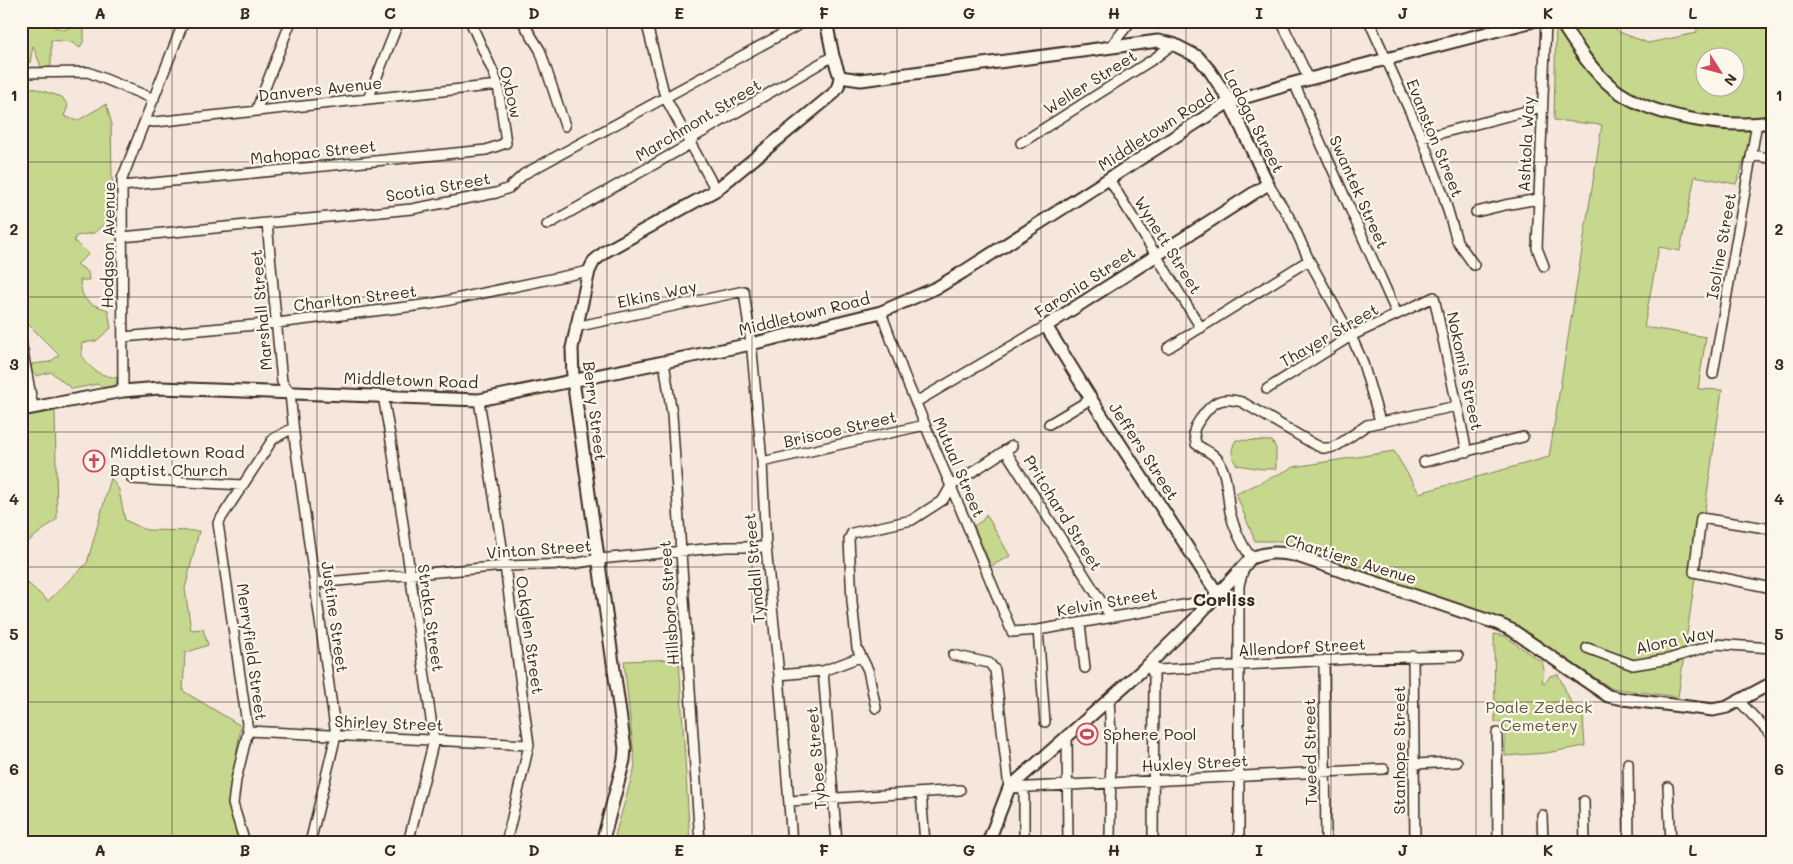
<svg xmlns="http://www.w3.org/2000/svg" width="1793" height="864" viewBox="0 0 1793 864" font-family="Mali,sans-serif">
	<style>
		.green { fill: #c6d88d; stroke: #808156; fill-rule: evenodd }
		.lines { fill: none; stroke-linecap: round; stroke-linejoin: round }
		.minor-casing { stroke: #3b2a1e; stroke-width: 12 }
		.tertiary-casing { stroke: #3b2a1e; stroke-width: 15 }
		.minor { stroke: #fbf7ec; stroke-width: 9 }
		.tertiary { stroke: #fbf7ec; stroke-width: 11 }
		.grid { fill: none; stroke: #3b2a1e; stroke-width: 1; stroke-opacity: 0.55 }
		.labels { text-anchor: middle; stroke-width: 4.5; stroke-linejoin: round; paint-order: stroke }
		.street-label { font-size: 16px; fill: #3b2a1e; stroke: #fbf7ec }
		.poi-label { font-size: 16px; fill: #3b2a1e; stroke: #fbf7ec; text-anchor: start }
		.park-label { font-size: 16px; fill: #5e563a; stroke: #fbf7ec }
		.neighbourhood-label { font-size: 18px; font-weight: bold; fill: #3b2a1e; stroke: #fbf7ec }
		.neatline { fill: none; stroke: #3b2a1e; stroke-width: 2 }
		.grid-label { font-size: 16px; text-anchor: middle; font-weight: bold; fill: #3b2a1e }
	</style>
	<rect width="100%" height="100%" fill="#f6e7dd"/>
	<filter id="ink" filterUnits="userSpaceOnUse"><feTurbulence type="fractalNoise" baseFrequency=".02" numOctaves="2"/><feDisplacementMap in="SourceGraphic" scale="10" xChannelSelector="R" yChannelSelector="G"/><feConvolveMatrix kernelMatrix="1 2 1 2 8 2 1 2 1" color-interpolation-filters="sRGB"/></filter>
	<g filter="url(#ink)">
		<path class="green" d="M42,21H51L54,27L65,30L77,22L84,29V40L80,48L71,42L51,40V68L42,69L33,46L30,63L21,51V22L32,23Z
			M1556,21H1608L1619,32L1648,43L1697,33L1696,21H1772V116L1759,117L1736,184L1695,176L1680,251L1659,247L1644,327L1706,337L1698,389L1722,390L1678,697L1611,688L1514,626L1282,541H1255L1236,494L1294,467L1394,451L1419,493L1549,457L1602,125L1554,120ZM1706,58H1736V88H1706Z
			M21,84L62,97L68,106L64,116L77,121L106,104L111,121L112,178L114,192L108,220L94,233L76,236L74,241L89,254L77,264L88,272L89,280H80C82,303 88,303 108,310L111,328L96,341L82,343L81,354C93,372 97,374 117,378L116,387L107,389L98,384L72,389L51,372L37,376L31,371L32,364L50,362L59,355L23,319L26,311L21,299Z
			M55,411L57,519L21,547V417Z
			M1236,440L1272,441L1276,448V469H1262L1237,465C1230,457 1231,448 1236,440Z
			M111,478L119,490L125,520L146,530L199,531L185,589L191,630L203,629L208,645L185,653L183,691L241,726L228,803L240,843H21V577L48,601L87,563Z
			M986,514L1010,556L991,566L974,526L983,520Z
			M1494,634L1505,636L1537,659L1542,661L1544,670L1542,682H1546L1550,676L1558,674L1575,711L1583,716L1585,746L1546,753L1505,756V722H1495Z
			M679,659L690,843H613L635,766L624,661Z"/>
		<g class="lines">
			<g class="minor-casing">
				<path id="minor" d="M522,21L540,50L565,126
					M646,21L665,97L716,190
					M1281,21L1309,79
					M1369,21L1422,138L1443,194L1457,241L1474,265
					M1111,46L1131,21
					M21,73L88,72L154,99
					M1294,83L1397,314
					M368,99L399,21
					M256,111L291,21
					M145,121L155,122L498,85
					M1422,138L1542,107
					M1021,143L1155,58L1173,44
					M1753,155L1772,159
					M1109,179L1201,328
					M1268,184L1291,220L1309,260L1351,336L1362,360L1380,421
					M122,186L486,150L506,143L498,85L494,74L470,21
					M1476,212L1505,205L1538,199
					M267,223L282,382L290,393L295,443L336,735L310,843
					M547,225L690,144L694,137L833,56
					M122,237L412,209L496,193L509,188L524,174L806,21
					M1544,266L1537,248L1546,21
					M881,312L905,377L1012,632L1038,630L1195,603L1208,605
					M575,327L744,291L752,351L762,462L766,547L779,675L792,843
					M123,337L277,323L431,304L589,271
					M21,341L33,407
					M1168,348L1309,260
					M664,362L672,414L700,843
					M1713,374L1757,123
					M1267,389L1351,336L1434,297L1467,452
					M123,391L122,179L184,21
					M383,396L392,447L434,740L408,843
					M479,400L505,566L529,745L506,843
					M916,402L1046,326
					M1049,424L1091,399
					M1005,450L1111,617
					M762,462L925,425
					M1424,462L1523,437
					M132,479L243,485
					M1772,529L1701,518L1694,572L1772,588
					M315,583L505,566L573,564L599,559L726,547H766
					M1080,623L1085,668
					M1038,630L1045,722
					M1587,648L1633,665L1669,659L1715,644L1772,648
					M953,655L989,663L995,670L1009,788L1384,769
					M1413,656L1415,843
					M1324,661L1326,843
					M1149,664L1158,670L1366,658L1458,656
					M1149,664L1154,676L1153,843
					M823,671L837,843
					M779,675L823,671L860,657
					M1109,699L1111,735L1110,843
					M1740,702L1772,736
					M876,708L868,670L857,648L852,602L849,539L852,533L912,520L943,500L951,486L1012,446
					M248,731L529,745
					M1497,733L1498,843
					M1067,735L1068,843
					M1628,763L1629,843
					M1414,764L1457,762
					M1024,787V843
					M1668,787L1671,843
					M921,793L925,843
					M790,801L960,790
					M1584,801L1585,843
					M1542,815L1543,843
					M245,843L233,804L236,780L248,731L218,523L273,439L293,428
					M1239,843V585L1243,571L1251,558C1241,543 1234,529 1230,512C1227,496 1228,478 1220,463C1216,454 1204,450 1196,444C1196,440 1194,436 1194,432C1194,427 1199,421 1201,418C1213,401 1222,396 1242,402L1312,443L1322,448H1330L1338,445L1367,425L1457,406"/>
			</g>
			<g class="tertiary-casing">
				<path id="tertiary" d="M1560,21C1575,44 1590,69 1612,87C1649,117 1724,129 1772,122
					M840,77L861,80L1158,41L1173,44L1198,57L1210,71L1227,97L1268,184L1046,326L1091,399L1217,593
					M21,410L123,391L160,388L479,400L751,344L881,312L938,287L963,272L1229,102L1294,83L1533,21
					M602,843L624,760L625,748L573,380L572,348L589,271L594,261L606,251L716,190L833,94L838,87L840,77L833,56L826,21
					M988,843L1009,788L1149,664L1195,619L1251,558C1266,552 1278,552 1294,555L1496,623L1512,630L1608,696L1623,699L1713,710L1727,707L1772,683"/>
			</g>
			<use href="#minor" class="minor"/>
			<use href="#tertiary" class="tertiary"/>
		</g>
	</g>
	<path class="grid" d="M172,21V843M317,21V843M462,21V843M607,21V843M752,21V843M897,21V843M1041,21V843M1186,21V843M1331,21V843M1476,21V843M1621,21V843M21,162H1772M21,297H1772M21,432H1772M21,567H1772M21,702H1772"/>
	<defs>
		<g id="church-ring" transform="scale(1.125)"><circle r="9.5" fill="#fbf7ec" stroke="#d1495b" stroke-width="1.5"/><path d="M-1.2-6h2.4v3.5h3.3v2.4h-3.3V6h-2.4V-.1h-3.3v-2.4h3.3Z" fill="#d1495b"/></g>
		<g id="stadium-ring" transform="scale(1.125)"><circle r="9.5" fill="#fbf7ec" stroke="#d1495b" stroke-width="1.5"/><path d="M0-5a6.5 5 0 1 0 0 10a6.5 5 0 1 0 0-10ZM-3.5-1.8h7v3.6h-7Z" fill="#d1495b"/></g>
	</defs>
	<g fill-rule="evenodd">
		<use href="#church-ring" x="94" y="461"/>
		<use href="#stadium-ring" x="1087" y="734"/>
	</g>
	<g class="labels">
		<g class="street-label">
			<text transform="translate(1090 82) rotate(-32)" y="6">Weller Street</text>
			<text transform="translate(320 89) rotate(-6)" y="6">Danvers Avenue</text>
			<text transform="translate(511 92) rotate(77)" y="6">Oxbow</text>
			<text transform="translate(698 120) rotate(-31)" y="6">Marchmont Street</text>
			<text transform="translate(1254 121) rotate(63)" y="6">Ladoga Street</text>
			<text transform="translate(1156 130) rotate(-33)" y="6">Middletown Road</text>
			<text transform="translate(1435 138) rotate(68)" y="6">Evanston Street</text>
			<text transform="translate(1526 144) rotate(-87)" y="6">Ashtola Way</text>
			<text transform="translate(313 152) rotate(-6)" y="6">Mahopac Street</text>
			<text transform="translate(438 187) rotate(-10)" y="6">Scotia Street</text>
			<text transform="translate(1359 192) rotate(66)" y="6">Swantek Street</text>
			<text transform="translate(108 245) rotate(-89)" y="6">Hodgson Avenue</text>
			<text transform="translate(1168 245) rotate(58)" y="6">Wynett Street</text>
			<text transform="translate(1721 246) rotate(-80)" y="6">Isoline Street</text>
			<text transform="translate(1085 282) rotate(-33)" y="6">Faronia Street</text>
			<text transform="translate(657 294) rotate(-12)" y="6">Elkins Way</text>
			<text transform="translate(355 298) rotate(-7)" y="6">Charlton Street</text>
			<text transform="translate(261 310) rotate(-95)" y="6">Marshall Street</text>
			<text transform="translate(804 314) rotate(-14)" y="6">Middletown Road</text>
			<text transform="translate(1329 335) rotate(-30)" y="6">Thayer Street</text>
			<text transform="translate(1465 371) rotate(78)" y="6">Nokomis Street</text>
			<text transform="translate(411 380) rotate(2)" y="6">Middletown Road</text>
			<text transform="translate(595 411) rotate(83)" y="6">Berry Street</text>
			<text transform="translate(840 429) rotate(-13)" y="6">Briscoe Street</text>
			<text transform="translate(1144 451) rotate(57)" y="6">Jeffers Street</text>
			<text transform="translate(959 467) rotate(67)" y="6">Mutual Street</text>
			<text transform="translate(1063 513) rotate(58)" y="6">Pritchard Street</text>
			<text transform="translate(539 549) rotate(-4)" y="6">Vinton Street</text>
			<text transform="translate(1351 559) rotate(17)" y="6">Chartiers Avenue</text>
			<text transform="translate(754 568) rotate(-95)" y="6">Tyndall Street</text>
			<text transform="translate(1107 602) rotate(-10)" y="6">Kelvin Street</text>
			<text transform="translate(669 603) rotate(-94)" y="6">Hillsboro Street</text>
			<text transform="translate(335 617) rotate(82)" y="6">Justine Street</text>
			<text transform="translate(431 618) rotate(82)" y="6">Straka Street</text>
			<text transform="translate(530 635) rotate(82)" y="6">Oakglen Street</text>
			<text transform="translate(1675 640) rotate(-12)" y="6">Alora Way</text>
			<text transform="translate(1302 647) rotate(-3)" y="6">Allendorf Street</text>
			<text transform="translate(252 652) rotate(82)" y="6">Merryfield Street</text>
			<text transform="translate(389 723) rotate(2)" y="6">Shirley Street</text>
			<text transform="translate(1399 750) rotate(-90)" y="6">Stanhope Street</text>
			<text transform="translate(1310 752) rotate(-91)" y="6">Tweed Street</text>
			<text transform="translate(816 758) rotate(-95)" y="6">Tybee Street</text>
			<text transform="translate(1195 763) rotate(-3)" y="6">Huxley Street</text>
		</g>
		<g class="poi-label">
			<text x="110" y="458">Middletown Road<tspan x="110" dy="18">Baptist Church</tspan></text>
			<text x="1103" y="740">Sphere Pool</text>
		</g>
		<g class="park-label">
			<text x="1539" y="713">Poale Zedeck<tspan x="1539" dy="18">Cemetery</tspan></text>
		</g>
		<g class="neighbourhood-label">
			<text x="1224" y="606">Corliss</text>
		</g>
	</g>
	<rect width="1793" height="864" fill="none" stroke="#fbf7ec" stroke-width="55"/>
	<g transform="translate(1720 72) rotate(126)"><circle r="24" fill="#fbf7ec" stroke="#aea59a"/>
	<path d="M0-4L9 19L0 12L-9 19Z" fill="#d1495b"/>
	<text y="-8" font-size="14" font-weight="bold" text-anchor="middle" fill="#3b2a1e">N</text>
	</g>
	<rect x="28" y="28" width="1738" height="808" class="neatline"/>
	<g class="grid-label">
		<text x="100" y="19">A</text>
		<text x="245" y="19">B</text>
		<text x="390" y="19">C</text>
		<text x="534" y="19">D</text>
		<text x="679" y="19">E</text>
		<text x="824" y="19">F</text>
		<text x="969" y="19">G</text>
		<text x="1114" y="19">H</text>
		<text x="1259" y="19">I</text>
		<text x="1403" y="19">J</text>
		<text x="1548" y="19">K</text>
		<text x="1693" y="19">L</text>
		<text x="14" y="101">1</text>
		<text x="1779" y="101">1</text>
		<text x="14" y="235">2</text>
		<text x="1779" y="235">2</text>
		<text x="14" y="370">3</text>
		<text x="1779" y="370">3</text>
		<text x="14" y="505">4</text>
		<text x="1779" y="505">4</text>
		<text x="14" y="640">5</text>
		<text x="1779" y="640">5</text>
		<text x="14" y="775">6</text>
		<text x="1779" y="775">6</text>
		<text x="100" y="856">A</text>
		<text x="245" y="856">B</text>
		<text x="390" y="856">C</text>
		<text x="534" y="856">D</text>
		<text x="679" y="856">E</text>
		<text x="824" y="856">F</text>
		<text x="969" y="856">G</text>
		<text x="1114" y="856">H</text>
		<text x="1259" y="856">I</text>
		<text x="1403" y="856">J</text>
		<text x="1548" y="856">K</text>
		<text x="1693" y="856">L</text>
	</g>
</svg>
